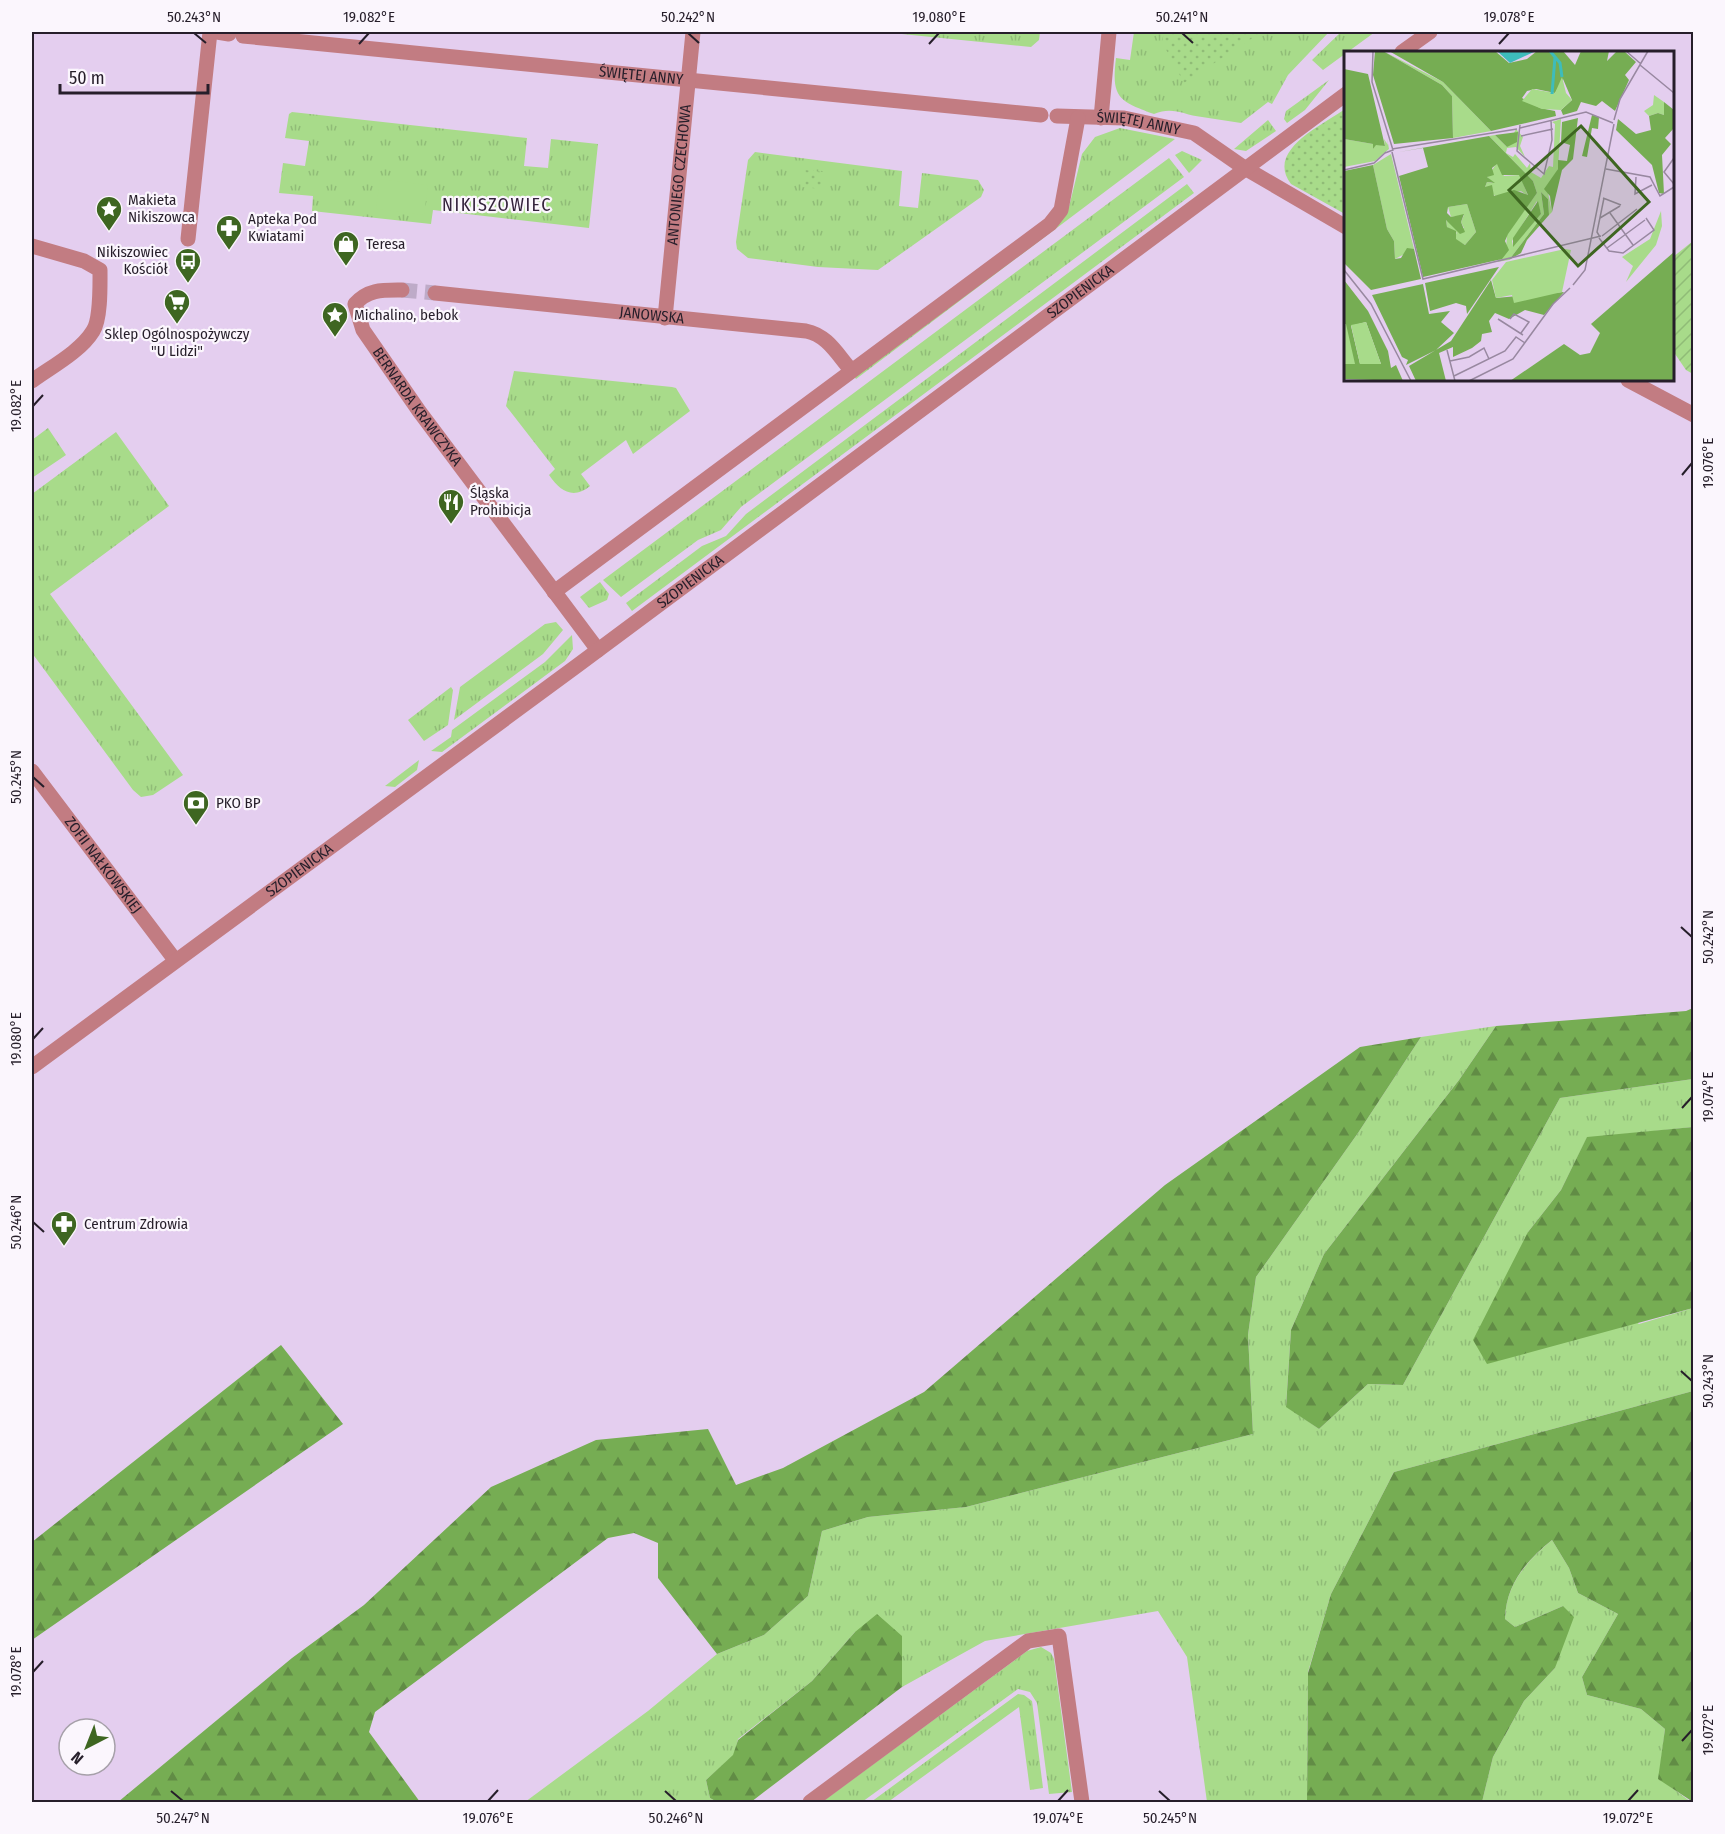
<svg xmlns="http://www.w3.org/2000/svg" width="1725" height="1834" viewBox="0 0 1725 1834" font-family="'Fira Sans Condensed',sans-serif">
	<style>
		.grass { fill: url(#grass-tufts) }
		.forest { fill: url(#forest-firs) }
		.park { fill: url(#park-dots) }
		.garden { fill: url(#garden-furrows) }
		.pitch { fill: #a8db8a }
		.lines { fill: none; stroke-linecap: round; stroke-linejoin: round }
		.minor-tunnel { stroke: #beabc8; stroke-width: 15; stroke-dasharray: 15 8; stroke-linecap: butt }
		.minor { stroke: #c27c82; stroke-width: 15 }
		.ticks { fill: none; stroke: #261e2a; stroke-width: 2 }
		.labels { text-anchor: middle; stroke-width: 4.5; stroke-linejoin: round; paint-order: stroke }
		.street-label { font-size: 15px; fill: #261e2a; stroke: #fbf6fd }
		.poi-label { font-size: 15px; fill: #261e2a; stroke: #fbf6fd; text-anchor: start }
		.quarter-label { font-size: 18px; letter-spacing: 1.5px; fill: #34233c; stroke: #fbf6fd }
		.inset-river { fill: none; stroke: #3ebcbb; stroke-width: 3 }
		.inset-road { fill: none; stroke: #9888a0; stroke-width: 1.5 }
		.view { fill: #3e6621; fill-opacity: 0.15; stroke: #3e6621; stroke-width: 3 }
		.inset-edge { fill: none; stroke: #261e2a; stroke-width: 3 }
		.neatline { fill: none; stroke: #261e2a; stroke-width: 2 }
		.ticks-label { font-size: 15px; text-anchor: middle; fill: #261e2a }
	</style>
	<defs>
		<pattern id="grass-tufts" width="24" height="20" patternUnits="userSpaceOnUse" patternTransform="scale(1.5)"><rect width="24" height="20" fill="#a8db8a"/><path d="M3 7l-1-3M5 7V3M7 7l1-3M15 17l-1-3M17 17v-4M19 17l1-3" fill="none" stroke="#90bc77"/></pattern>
		<pattern id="forest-firs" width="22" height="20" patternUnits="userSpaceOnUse" patternTransform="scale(1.5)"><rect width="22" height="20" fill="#76ad53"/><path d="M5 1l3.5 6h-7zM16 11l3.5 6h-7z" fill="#618c45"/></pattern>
		<pattern id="park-dots" width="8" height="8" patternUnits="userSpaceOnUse" patternTransform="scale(1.5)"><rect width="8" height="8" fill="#a8db8a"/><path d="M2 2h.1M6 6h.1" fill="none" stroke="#90bc77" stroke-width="1.8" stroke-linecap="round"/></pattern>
		<pattern id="garden-furrows" width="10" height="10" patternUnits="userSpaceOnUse" patternTransform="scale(1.5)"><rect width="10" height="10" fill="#a8db8a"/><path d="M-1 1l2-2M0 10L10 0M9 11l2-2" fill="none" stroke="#90bc77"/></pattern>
	</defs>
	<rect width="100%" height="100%" fill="#e4ceef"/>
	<path class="grass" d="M882,32H1040L1039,40L1031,47Z
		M1134,32H1329L1288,75L1272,104L1268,102L1241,123C1228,121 1215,119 1202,117C1183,115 1173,106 1154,114C1119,101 1111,98 1116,58L1130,60Z
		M1341,32H1375L1323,70L1312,60Z
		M1329,80L1305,110L1287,123L1284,119L1286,111Z
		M292,112L527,138L524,166L548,168L551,139L598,144L589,228L433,210L431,224L312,211L313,196L279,193L283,163L305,166L309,141L285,138L289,114Z
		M1268,120L1276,131L1246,151L1234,149Z
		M1120,128L1175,139L856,379L853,375L1069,207L1082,154L1095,137Z
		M1182,151L1202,160L1189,173L1175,155Z
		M755,152L902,171L899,206L918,208L922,173L978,180L984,190L981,197L878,270L818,267L748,258L737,249L736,242L748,160Z
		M1169,158L1184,177L741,507L721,530L698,540L621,597L603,580Z
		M1187,184L1194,193L632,611L626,603L702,546L726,536L746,514Z
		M514,371L672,387L676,388L690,411L633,454L626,440L581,474L590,486C573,500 560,491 549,475L555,469L506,406Z
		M48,428L66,455L32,478V440Z
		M116,432L169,506L50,594L183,775L153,795L141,797L133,790L32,653V494Z
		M600,582L609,594L607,600L589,608L580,597Z
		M556,622L563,630L543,654L454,720L460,687L545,624Z
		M572,635L573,649L565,661L442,752L431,751L451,737L452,730L545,662Z
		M451,687L453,690L448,725L424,741L408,720Z
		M419,760L417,770L395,787L385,786Z
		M1496,1026L1459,1080L1324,1254L1291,1330L1286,1406L1319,1429L1368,1384L1403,1385L1560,1098L1693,1079V1127L1587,1138L1561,1190L1528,1232L1639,1324L1693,1308V1391L1394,1472L1331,1594L1308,1672L1307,1802H1207L1187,1657L1158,1611L985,1641L902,1687V1636L855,1632L812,1681L738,1739L734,1755L706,1780L710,1798L717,1802H525L648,1711L717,1654L764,1635L808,1596L822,1531L868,1517L966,1507L1253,1434L1248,1335L1256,1277L1358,1133L1421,1037Z
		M1552,1540L1569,1568L1578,1593L1618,1614L1582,1677L1587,1695L1641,1709L1665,1729L1659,1778L1691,1802H1482L1493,1757L1524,1701L1555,1668L1563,1606L1515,1627L1505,1619C1506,1584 1526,1562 1552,1540Z
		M1041,1647L1051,1653L1054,1659L1072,1792L1049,1794L1037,1703L1030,1692L1018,1689L862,1802H822L1027,1651Z
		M1018,1694L1024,1695L1032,1701L1043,1788L1030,1790L1019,1707L888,1802H871Z"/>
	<path class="forest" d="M1693,1008V1079L1560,1098L1403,1385L1368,1384L1319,1429L1286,1407L1291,1330L1324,1254L1459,1080L1496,1026L1686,1011Z
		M1421,1037L1358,1133L1256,1277L1248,1335L1253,1434L966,1507L868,1517L822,1531L808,1596L764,1635L717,1654L658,1578V1543L634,1533L608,1538L375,1712L369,1732L420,1802H118L292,1658L364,1605L491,1487L596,1440L708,1429L736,1485L783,1468L924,1392L1165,1185L1360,1047Z
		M1693,1127V1308L1487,1364L1473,1340L1528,1232L1561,1190L1587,1137Z
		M281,1345L343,1424L32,1640V1542Z
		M1693,1391V1802L1658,1779L1665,1729L1641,1709L1587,1695L1582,1677L1618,1614L1578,1593L1569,1568L1552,1540C1526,1561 1506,1584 1505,1619L1515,1627L1563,1606L1574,1617L1555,1668L1524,1701L1493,1757L1482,1802H1307L1308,1673L1331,1594L1394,1472Z
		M877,1614L902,1636V1687L751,1802H717L710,1798L706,1780L733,1755L738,1740L812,1681L855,1632Z"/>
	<path class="park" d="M1164,32H1259L1260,33L1184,83L1162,42Z
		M1345,109V214L1291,184C1265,150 1323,125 1345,109Z
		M804,170L823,172L821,189L802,187Z"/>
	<path class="garden" d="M1693,241V374L1686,370L1673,351V257Z"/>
	<path class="pitch" d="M380,179L428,185L424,215L376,209Z"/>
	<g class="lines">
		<path class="minor-tunnel" d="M402,290L435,293"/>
		<g class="minor">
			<path d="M217,32L229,34"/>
			<path id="s1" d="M243,36L1041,115"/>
			<path d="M1402,52L1430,32"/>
			<path id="s2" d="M1057,116L1124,118L1194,133L1243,167L1346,227"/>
			<path d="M1101,118L1109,32"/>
			<path d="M188,239L210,32"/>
			<path d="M32,246L84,261L100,270C100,284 101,319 93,331C80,352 51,367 32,381"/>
			<path id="s3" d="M402,290C383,290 368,289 355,304L363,330L419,411L598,650"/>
			<path id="s4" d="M435,293L806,331C827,335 837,354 851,370"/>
			<path id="s5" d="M665,318L693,32"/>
			<path d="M1628,380L1694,415"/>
			<path d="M554,592L1050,224L1061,210L1078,118"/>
			<path id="s6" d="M32,771L175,960"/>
			<path id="s7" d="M32,1067L578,665L1346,94"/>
			<path d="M810,1802L1028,1641L1059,1636L1082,1802"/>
		</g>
	</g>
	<path class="ticks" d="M194,33L206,43M688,33L699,43M1182,33L1193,43M359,44L369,33M929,44L939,33M1499,44L1509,33M33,406L43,395M1682,475L1692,463M33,777L44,787M1681,927L1692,937M33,1039L43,1028M1682,1108L1692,1097M33,1222L44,1232M1681,1371L1692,1381M33,1672L43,1661M1682,1741L1692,1730M171,1791L183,1801M665,1791L676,1801M1159,1791L1170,1801M488,1801L498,1790M1058,1801L1068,1790M1628,1801L1638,1790"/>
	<defs>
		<g id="sight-pin" transform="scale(1.35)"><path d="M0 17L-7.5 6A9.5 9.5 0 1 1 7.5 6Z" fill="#3e6621" stroke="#fbf6fd"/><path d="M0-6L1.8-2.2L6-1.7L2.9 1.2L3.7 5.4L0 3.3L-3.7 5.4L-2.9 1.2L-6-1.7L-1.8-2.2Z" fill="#fff"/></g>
		<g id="pharmacy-pin" transform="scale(1.35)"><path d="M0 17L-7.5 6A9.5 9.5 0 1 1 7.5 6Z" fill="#3e6621" stroke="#fbf6fd"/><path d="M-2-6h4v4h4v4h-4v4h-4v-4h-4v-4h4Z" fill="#fff"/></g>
		<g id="shop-pin" transform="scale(1.35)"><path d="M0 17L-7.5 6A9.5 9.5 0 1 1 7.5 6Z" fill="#3e6621" stroke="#fbf6fd"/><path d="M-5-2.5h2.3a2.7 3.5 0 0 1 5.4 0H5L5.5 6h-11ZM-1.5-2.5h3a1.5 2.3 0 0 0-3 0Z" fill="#fff"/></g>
		<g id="bus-pin" transform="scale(1.35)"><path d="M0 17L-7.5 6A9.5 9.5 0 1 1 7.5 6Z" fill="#3e6621" stroke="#fbf6fd"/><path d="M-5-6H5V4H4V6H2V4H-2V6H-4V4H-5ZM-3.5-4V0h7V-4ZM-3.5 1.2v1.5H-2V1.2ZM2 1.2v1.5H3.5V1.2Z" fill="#fff"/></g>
		<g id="supermarket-pin" transform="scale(1.35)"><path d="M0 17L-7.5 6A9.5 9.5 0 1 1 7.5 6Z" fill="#3e6621" stroke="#fbf6fd"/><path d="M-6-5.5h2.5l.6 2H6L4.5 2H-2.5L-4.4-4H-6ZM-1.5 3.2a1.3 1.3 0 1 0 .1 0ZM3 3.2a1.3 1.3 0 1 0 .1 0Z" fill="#fff"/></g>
		<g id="restaurant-pin" transform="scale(1.35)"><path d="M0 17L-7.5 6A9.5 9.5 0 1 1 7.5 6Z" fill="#3e6621" stroke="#fbf6fd"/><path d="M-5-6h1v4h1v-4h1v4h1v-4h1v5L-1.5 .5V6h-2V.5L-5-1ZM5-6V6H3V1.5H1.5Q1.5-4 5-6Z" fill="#fff"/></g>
		<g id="bank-pin" transform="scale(1.35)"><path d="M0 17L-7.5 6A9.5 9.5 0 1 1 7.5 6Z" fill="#3e6621" stroke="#fbf6fd"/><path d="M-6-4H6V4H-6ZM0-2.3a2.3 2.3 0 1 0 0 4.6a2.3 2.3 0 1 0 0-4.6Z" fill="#fff"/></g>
	</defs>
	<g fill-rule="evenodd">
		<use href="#sight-pin" x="109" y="209"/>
		<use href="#pharmacy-pin" x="229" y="228"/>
		<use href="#shop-pin" x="346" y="244"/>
		<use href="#bus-pin" x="188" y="261"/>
		<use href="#supermarket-pin" x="177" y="302"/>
		<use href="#sight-pin" x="335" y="315"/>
		<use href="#restaurant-pin" x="451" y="502"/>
		<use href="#bank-pin" x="196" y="803"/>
		<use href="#pharmacy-pin" x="64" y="1224"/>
	</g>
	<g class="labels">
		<g class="street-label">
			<text dy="5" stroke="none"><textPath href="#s1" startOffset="400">ŚWIĘTEJ ANNY</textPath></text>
			<text dy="5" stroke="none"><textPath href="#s2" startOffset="82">ŚWIĘTEJ ANNY</textPath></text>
			<text dy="5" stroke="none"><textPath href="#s5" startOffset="144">ANTONIEGO CZECHOWA</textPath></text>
			<text dy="5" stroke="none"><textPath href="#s7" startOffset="1304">SZOPIENICKA</textPath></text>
			<text dy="5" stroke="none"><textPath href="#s4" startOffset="218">JANOWSKA</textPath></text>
			<text dy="5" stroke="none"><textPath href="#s3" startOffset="172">BERNARDA KRAWCZYKA</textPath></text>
			<text dy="5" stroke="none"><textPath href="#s7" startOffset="818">SZOPIENICKA</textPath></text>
			<text dy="5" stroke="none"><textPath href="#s6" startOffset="118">ZOFII NAŁKOWSKIEJ</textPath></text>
			<text dy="5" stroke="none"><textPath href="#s7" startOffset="332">SZOPIENICKA</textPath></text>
		</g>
		<g class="poi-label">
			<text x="128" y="205">Makieta<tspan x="128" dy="17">Nikiszowca</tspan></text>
			<text x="248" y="224">Apteka Pod<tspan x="248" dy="17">Kwiatami</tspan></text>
			<text x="366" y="249">Teresa</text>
			<text x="168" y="257" text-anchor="end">Nikiszowiec<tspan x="168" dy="17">Kościół</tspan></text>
			<text x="354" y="320">Michalino, bebok</text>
			<text x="177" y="339" text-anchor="middle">Sklep Ogólnospożywczy<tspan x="177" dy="17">"U Lidzi"</tspan></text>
			<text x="470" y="498">Śląska<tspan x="470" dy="17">Prohibicja</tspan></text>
			<text x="216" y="808">PKO BP</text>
			<text x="84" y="1229">Centrum Zdrowia</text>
		</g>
		<g class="quarter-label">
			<text x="497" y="211">NIKISZOWIEC</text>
		</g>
	</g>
	<g transform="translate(1344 51)">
		<rect width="330" height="330" fill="#e4ceef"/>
		<path d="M39,0L99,31L147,80L109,87L108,45L98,34ZM310,44L320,51V64L314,62L305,65L300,60L309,54ZM217,68L214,118L204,142L208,161L205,164L204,148L197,141L200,163L165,209L153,211L162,198L163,183L193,142L189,130L145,85L151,84L163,96L172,78L179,86L176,95L181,106L172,96L163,97L162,102L169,106L171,103L183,117L186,112L187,121L197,127L205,115L209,116L211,73L208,71ZM193,150L197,163L169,195L168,190ZM43,87L45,98L31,110L0,116V88L29,93V98L32,93L41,95L40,88L44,94ZM47,103L70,198L51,208L50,190L43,178L29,114ZM153,112L160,125L176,124L184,145L177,140L151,145L141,136L143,131L149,132L143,126ZM123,153L132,181L121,194L112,189L109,184L113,182L103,176L102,169L116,179L120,177L117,171L120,164L107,166L104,156ZM317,160L318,175L312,194L282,231L289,215L278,206L306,188Z" fill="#a8db8a" fill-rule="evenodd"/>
		<path d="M31,0H39L98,34L108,45L109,87L50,93L29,24ZM45,0H151L165,12L183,8L193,0H219L231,14L237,0H265L263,10L273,0H280L292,11L281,24L285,29L271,60L258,50L252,55L237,51L233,60L219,64L217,59L228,49L219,28L211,42L192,38L183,40L178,47L196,57L211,60L212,65L147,80L99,31ZM0,18L24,23L41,95L32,94L29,98V93L0,88ZM320,51L330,59V77L321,87L327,93L318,104L320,143L315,142L308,114L272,79L274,68L292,83L307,79L305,65L314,62L320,64ZM248,64L255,66L254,78L248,77L243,106L238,105ZM234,67L229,108L218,119L208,161L206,145L200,138L214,118V109L223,110L226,94L217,91L218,71ZM174,81L173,91L163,96L151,84ZM145,85L189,130L193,142L164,183L161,190L165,199L158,208L79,226L55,125L84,116L79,97L55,101ZM153,113L158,124H175L184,144L170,139L150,145L148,134L141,136L143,131L151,132L143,126L150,124L148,117ZM123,153L132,181L121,194L112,188V180L103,176L102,169L116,183L121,181L117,171L120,163L107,166L103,162L104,156ZM29,114L43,178L50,190L51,208L57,207L63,197L70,198L77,228L27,239L0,212V120ZM197,141L204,148L205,164L183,189L177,202L165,209L200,163ZM194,150L197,163L169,196V187ZM330,201V330H166L220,293L236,304L246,302L256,282L247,273ZM155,216L123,263L122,255L112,252L86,260L81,232ZM0,229L24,260L44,300L47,317L52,314L59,330L0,328V313H10L0,273ZM22,271L37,313H16L7,275ZM147,229L152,247L220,241L200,264L181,259L165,268L151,262L145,270L148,281L138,283L137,290L128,297L109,306V296L95,302L102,330H72L65,315L107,290ZM79,233L85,263L106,260L97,271L110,282L92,299L62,314L64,309L58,306L28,244Z" fill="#76ad53" fill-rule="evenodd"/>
		<path d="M218,26L222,42L228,49L217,59L198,58L178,50L188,38L211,42ZM22,271L26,282L37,313H16L7,274ZM0,273H2L11,313H0Z" fill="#a8db8a"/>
		<path d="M221,198L227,199L218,241L170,252L168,244L152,247L148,229L162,211Z" fill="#a8db8a"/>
		<path d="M153,0H192L166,12Z" fill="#3ebcbb"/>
		<path class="inset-river" d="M206,0L216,12L218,26M208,43L211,6"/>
		<path class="inset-road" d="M29,0L28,31L49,99L41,102M282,0L297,13M296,14L330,42M270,69L276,48L304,0M176,74L173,100L200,123L208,89L207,69M176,77L242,61L269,72M177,85L209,78M48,98L173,78M48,101L79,228L257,185M330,107L320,121L330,133M262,118L306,126L316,145L330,136M0,119L30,112L42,101M292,126L291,143L308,134M259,147L277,154M266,162L289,194M256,167L276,155M258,185L293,158M256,186L253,181L260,147M255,187L265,200L279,202L310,179L302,167M263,197L301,169M0,219L27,253L67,330M229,234L241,219L270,73M154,268L179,284M166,268L170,263L185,271L177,282M103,299L111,330M106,310L125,306L140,297L145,308M110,325L161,300L172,286L181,292M125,330L169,308L209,253L226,237"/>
		<path class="view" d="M237,75L305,151L234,215L165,139Z"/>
		<rect width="330" height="330" class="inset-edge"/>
	</g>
	<rect width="1725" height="1834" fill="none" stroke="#fbf6fd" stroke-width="66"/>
	<g transform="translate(87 1747) rotate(222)"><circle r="28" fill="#fbf6fd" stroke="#a6a0a9" stroke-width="1.5"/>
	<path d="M0-4.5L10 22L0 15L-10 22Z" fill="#3e6621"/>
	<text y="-9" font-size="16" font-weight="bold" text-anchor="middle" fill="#261e2a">N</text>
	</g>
	<path d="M60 84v9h148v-9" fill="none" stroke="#261e2a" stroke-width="3"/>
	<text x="69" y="84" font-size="18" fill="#261e2a" stroke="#fbf6fd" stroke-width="4.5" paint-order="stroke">50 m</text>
	<rect x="33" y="33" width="1659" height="1768" class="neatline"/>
	<g class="ticks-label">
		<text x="194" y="22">50.243°N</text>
		<text x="369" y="22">19.082°E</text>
		<text x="688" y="22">50.242°N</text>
		<text x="939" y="22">19.080°E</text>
		<text x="1182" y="22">50.241°N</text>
		<text x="1509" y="22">19.078°E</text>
		<text transform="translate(16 406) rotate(-90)" y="5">19.082°E</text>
		<text transform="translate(1708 463) rotate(-90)" y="5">19.076°E</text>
		<text transform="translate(16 777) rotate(-90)" y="5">50.245°N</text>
		<text transform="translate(1708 937) rotate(-90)" y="5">50.242°N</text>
		<text transform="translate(16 1039) rotate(-90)" y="5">19.080°E</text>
		<text transform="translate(1708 1097) rotate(-90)" y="5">19.074°E</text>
		<text transform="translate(16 1222) rotate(-90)" y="5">50.246°N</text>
		<text transform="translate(1708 1381) rotate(-90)" y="5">50.243°N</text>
		<text transform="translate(16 1672) rotate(-90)" y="5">19.078°E</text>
		<text transform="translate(1708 1730) rotate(-90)" y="5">19.072°E</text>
		<text x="183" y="1823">50.247°N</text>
		<text x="488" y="1823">19.076°E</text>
		<text x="676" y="1823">50.246°N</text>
		<text x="1058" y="1823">19.074°E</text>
		<text x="1170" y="1823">50.245°N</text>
		<text x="1628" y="1823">19.072°E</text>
	</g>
</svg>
